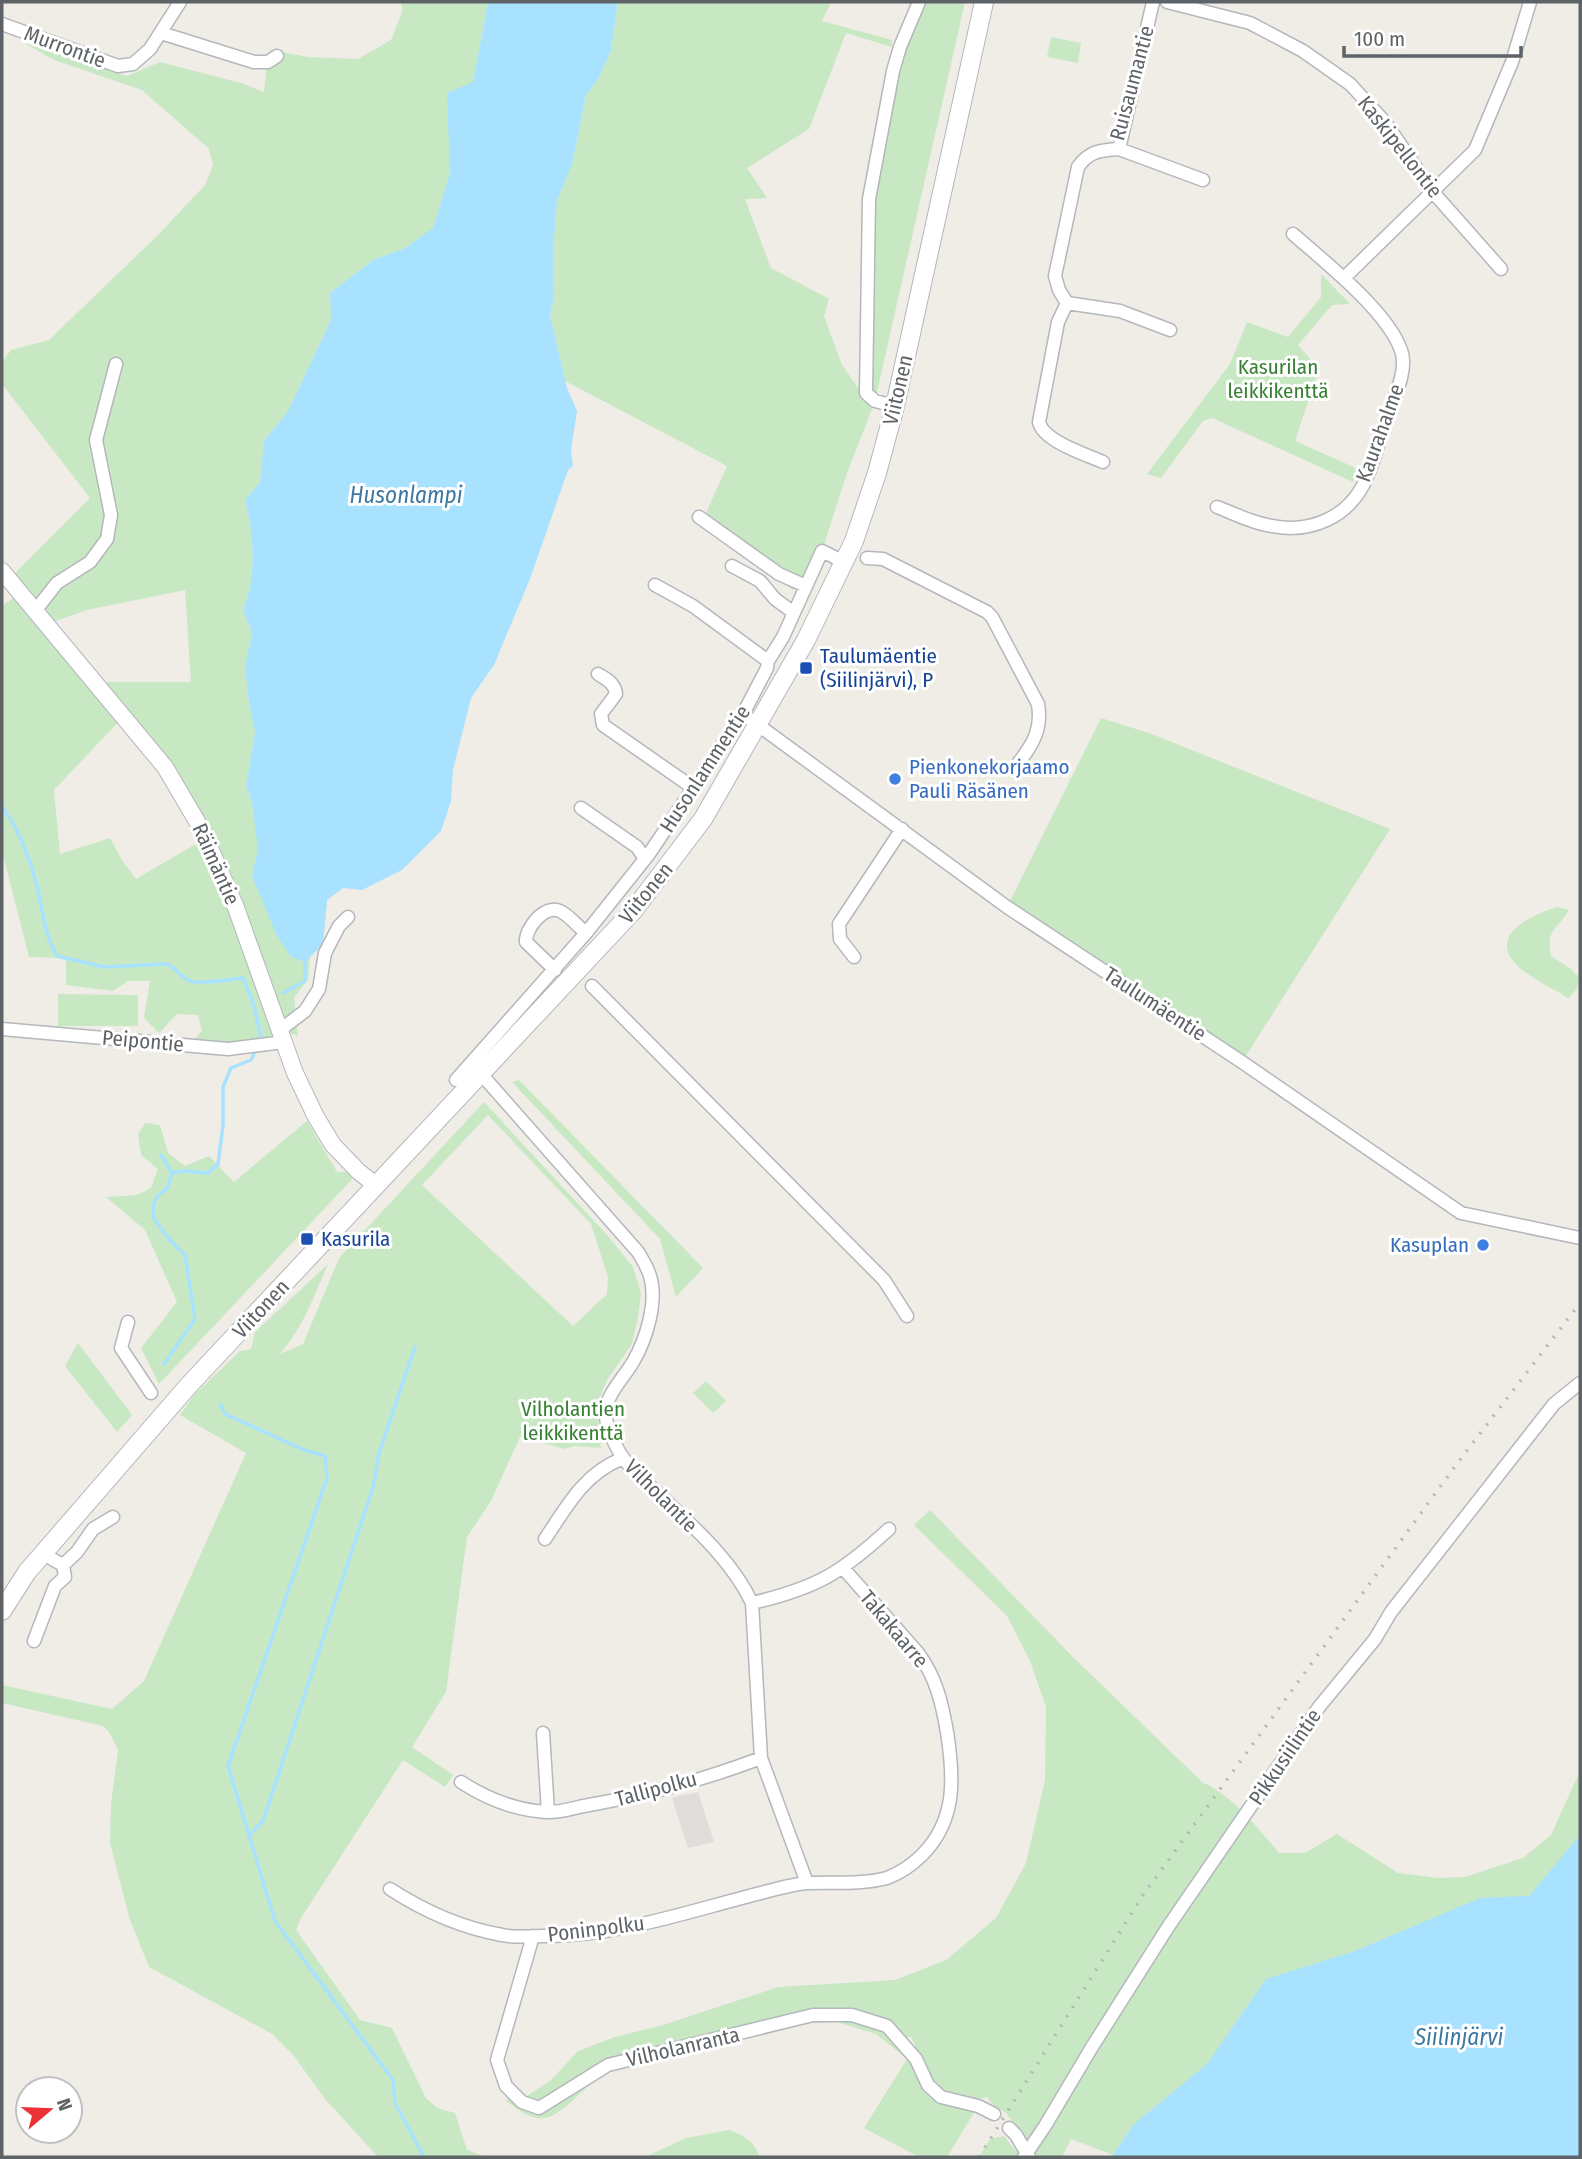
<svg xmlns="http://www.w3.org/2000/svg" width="1582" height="2159" viewBox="0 0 1582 2159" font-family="'Fira Sans Condensed',sans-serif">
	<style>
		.industrial { fill: #dfdcd9 }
		.green { fill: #c7e8c3; fill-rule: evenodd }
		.water { fill: #a8e2ff }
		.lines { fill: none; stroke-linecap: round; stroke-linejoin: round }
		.stream { stroke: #a8e2ff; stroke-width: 3.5 }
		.minor-casing { stroke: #b4b7bb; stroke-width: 15 }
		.tertiary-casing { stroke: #b4b7bb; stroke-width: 18 }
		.secondary-casing { stroke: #b3b7bb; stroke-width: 20 }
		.minor { stroke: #fff; stroke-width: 12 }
		.tertiary { stroke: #fff; stroke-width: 16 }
		.secondary { stroke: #fff; stroke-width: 18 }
		.rail { stroke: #b5b6b7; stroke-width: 3.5; stroke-dasharray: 2 9; stroke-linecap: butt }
		.transit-dot { fill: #1a4fb4; stroke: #fff; stroke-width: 2.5 }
		.shop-dot { fill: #3f7fe0; stroke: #fff; stroke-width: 2.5 }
		.labels { text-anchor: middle; stroke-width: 6; stroke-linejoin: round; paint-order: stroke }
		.street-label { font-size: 21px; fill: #5e6367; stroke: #fff }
		.park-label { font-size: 21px; fill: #388133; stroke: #fff }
		.transit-label { font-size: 21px; fill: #164399; stroke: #fff; text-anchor: start }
		.shop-label { font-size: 21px; fill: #366cbe; stroke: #fff; text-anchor: start }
		.water-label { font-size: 23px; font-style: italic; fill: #3d78a1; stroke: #fff }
	</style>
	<rect width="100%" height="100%" fill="#f0ede7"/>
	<path class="industrial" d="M698,1792L714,1842L688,1848L672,1798Z"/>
	<path class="green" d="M400,2H488L473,82L450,173L433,229L405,248L373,260L330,293L331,320L288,411L264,441L260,482L245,500C254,537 257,575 243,610L252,633L245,666L249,703L255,732L246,785L252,804L253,816L343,888L327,900L323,944L310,957L308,979L294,998L298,1036L281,1030L284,1042L188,1045L202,1031L198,1015L177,1014L159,1033L144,1018L150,981H128L113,991L66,985V958L29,957L2,851V606L20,593L9,579L90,498L2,384V362L11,350L49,340L159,234L205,185L213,165L209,149L142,90L54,60L25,43L127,76L160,62L241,83L264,92L268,56L271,50L308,57L358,59L391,40L403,9ZM185,590L191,682H94L47,624L87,610ZM123,717L206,838L136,879L122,860L110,838L60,854L54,790Z
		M618,2H831L822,21L892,40V47L846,33L809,129L747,168L767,198L745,199L771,268L829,299L824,316L842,365L858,388L866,392L869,199L883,114L919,2H965L875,401L846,476L822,551L806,586L793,590L701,524L727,466L565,381L550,315L554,296L553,250L557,200L572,165L586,95L599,78L611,50Z
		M1051,37L1081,43L1078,63L1047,57Z
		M1321,274L1350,304L1332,305L1298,345L1319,369L1295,441L1358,469L1353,482L1212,418L1203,421L1161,478L1147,474L1230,364L1247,322L1288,337L1321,297Z
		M1101,718L1149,733L1390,829L1242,1062L1007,907Z
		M1557,907L1569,910C1556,931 1546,929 1551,956L1571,969L1579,977L1577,989L1568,998C1554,989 1538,982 1525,972C1482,940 1525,917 1557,907Z
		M58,994L138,995V1026H58Z
		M519,1080L703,1268L676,1297L660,1239L512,1082Z
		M484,1102L608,1236L633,1267L641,1293L638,1317L632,1344L607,1380L599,1399L597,1410L601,1448L574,1446L565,1449L520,1437L491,1501L467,1537L446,1692L412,1747L453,1775L445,1787L403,1760L301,1918L296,1930L360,2020L392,2028L426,2098L437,2108L455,2113L467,2150L486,2157H378L325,2099L294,2056L272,2034L149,1967L130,1920L110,1843L111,1804L118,1750L109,1732L103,1726L2,1703V1685L112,1709L144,1681L246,1453L180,1415L194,1395L240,1351L251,1349L255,1332L328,1264C314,1296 303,1328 280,1354L303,1344L339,1258ZM488,1115L591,1224L608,1277L607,1294L573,1326L422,1185Z
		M307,1121L337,1172H359L159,1384L141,1348L177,1302L145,1230L106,1197L137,1195L151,1188L158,1169L141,1155L138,1134L145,1123L160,1125L168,1153L185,1166L209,1156L234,1182Z
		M78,1343L132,1415L117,1432L65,1366Z
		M706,1381L726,1401L713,1413L693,1393Z
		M930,1510L1074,1658L1202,1782C1234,1797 1256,1826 1279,1853H1305L1337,1834L1398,1873L1438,1878L1465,1877L1523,1858L1551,1835L1580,1771V2058L1577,2067L1575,2105L1565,2148L1552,2157L1543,2148L1533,2126L1516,2100L1494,2082L1482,2081L1440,2092L1413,2104L1331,2157H1113V2155L1071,2139L1062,2157H1038L1006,2113L993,2105L987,2097C940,2110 928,2071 911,2037L898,2038L916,2059L928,2085L941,2097L978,2106L947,2157H919L864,2128L907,2059L876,2034L837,2022L811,2023L609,2071C600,2077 590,2083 583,2091C552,2120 542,2130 505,2100L527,2096L551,2080L578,2051L615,2037L663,2025L778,1987L895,1980L946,1960L996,1918L1026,1863L1045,1780L1046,1707L1030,1661L1007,1616L914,1525Z
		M729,2130C745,2136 754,2141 760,2157H645L686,2138Z
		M1004,2136L1021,2157H979L990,2139Z"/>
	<path class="water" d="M488,2H618L611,50L599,78L586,95L572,165L557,200L553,250L554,296L550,315L567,388L577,411L571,450L573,466L568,470L530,579L494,665L471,698L453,770L451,801L441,831L402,870L362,890L343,888L327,900L323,944L305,962L291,957L276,934L252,876L258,849L252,804L246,785L255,732L249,703L245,666L252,633L243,610C257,575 254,537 245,500L260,482L264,441L288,411L331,320L330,293L373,260L405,248L433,228L450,173L447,93L473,82Z
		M1580,1835V2157H1109L1113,2155L1134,2124L1207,2064L1266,1979L1355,1951L1480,1898L1529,1896Z"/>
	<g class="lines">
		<path class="stream" d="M2,807C18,827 29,857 36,882C43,908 43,933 57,956L104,967L166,964C176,967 180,977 190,981C198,985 231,979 243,978L254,1005L261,1038L259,1041
			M283,993L305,981V962
			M161,1155L172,1173
			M164,1364L195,1319L185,1255C172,1244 162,1231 153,1217C153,1203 154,1196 167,1189L172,1173L184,1171L208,1173L218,1164L223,1126V1087L231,1068L251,1060L256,1049
			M220,1404L225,1414L304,1450L325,1456L327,1478L228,1766L275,1921L393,2080L395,2103L424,2157
			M249,1835L263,1821L373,1487L379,1453L415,1347"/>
		<g class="minor-casing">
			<path id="minor" d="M1153,2L1119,149C1101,150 1089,151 1078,167L1055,276L1059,290L1067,303L1120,311L1170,330
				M1167,2L1250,23L1303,51L1350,84L1385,122L1432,191L1501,269
				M2,24L118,66L133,64L150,49L180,2
				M161,33L254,62H268L277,56
				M1119,149L1203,180
				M1344,278L1475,150L1512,62L1530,2
				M1067,303L1058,322L1039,422C1043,441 1085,454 1103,462
				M895,406L875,401L866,393L869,199L893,71L900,47L919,2
				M1217,507C1233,513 1250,522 1267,525C1309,535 1350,518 1367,477C1375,459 1379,439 1386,421C1392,401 1409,371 1401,350C1387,311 1325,262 1293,234
				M699,517L779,574L806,586
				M867,558L883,559L987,612L992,617L1038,704C1042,728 1034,743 1019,762
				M732,566L760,581L775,599L794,613
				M655,585L693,606L768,661
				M35,611L57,583L90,562L107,539L111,515L96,440L116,364
				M598,674C606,679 615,683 616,694L601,714L603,725L692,787
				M743,714L1007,907L1242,1062L1461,1213L1580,1238
				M581,808L637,847L645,859
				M854,957L840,939L839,924L902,829
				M555,970L526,942C525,929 544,904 560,911C569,915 578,927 586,933
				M592,986L884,1280L907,1316
				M2,1029L228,1049L284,1042
				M280,1030L305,1011L319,989L325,953L339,926L348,917
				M482,1075L638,1252C642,1259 648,1268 650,1276C658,1302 646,1340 633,1362C622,1381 600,1399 607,1423C619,1463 635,1471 663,1498C696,1529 733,1562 752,1603L761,1758L807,1883
				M456,1080L586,933L649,854L743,714L767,668L768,661L783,637L822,551L844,562
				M128,1322L121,1348L151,1393
				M545,1539C567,1506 584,1474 621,1459
				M43,1554L63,1565L77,1552L93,1529L113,1517
				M752,1603C817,1588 841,1573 889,1529
				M34,1641L55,1586L65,1577L63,1565
				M543,1733L548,1812
				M461,1782C487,1799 515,1810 546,1812C560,1813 576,1807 589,1805C647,1795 706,1779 761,1758
				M390,1889C424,1911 462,1928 502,1935C515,1938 530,1936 544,1936C620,1936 689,1911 761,1893C776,1889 793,1884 808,1883C834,1882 860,1885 887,1878C900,1873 912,1865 922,1855C957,1820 954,1777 947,1732C942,1703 936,1677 918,1653L843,1568
				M533,1936L497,2060L506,2086L522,2102L539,2108L608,2065L813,2015H852L887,2026L916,2059L928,2085L941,2097L978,2106L994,2114
				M1009,2128L1016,2135L1029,2157
				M1024,2157L1045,2126L1092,2047L1168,1927L1319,1707L1375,1639L1391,1612L1554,1404L1580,1383"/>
		</g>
		<g class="tertiary-casing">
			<path id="tertiary" d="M2,571L165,767L202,830L235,905L295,1073L316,1117L333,1145L359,1172L376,1185"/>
		</g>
		<g class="secondary-casing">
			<path id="secondary" d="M2,1611L27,1572L189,1385L633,911L703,819L806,640L854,541L877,473L895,406L984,2"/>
		</g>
		<use href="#minor" class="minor"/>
		<use href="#tertiary" class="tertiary"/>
		<use href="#secondary" class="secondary"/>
		<path class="rail" d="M979,2157L1143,1895L1456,1465L1580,1303"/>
	</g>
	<g class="transit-dot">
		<rect x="799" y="661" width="14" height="14" rx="3.5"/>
		<rect x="300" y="1232" width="14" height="14" rx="3.5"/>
	</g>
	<g class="shop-dot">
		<circle cx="895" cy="779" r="7"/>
		<circle cx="1483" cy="1245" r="7"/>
	</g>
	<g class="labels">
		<g class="street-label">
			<text transform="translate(65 47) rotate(20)" y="7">Murrontie</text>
			<text transform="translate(1132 83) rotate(-75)" y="7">Ruisaumantie</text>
			<text transform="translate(1400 147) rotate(52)" y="7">Kaskipellontie</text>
			<text transform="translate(898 390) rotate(-77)" y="7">Viitonen</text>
			<text transform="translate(1380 433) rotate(-70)" y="7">Kaurahalme</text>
			<text transform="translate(705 769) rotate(-57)" y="7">Husonlammentie</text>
			<text transform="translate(216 864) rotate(66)" y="7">Räimäntie</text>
			<text transform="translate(646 893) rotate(-51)" y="7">Viitonen</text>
			<text transform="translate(1155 1004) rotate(33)" y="7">Taulumäentie</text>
			<text transform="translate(143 1041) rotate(5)" y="7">Peipontie</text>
			<text transform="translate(261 1309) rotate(-47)" y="7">Viitonen</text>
			<text transform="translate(661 1496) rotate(45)" y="7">Vilholantie</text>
			<text transform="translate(894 1629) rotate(50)" y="7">Takakaarre</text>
			<text transform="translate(1285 1757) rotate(-56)" y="7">Pikkusiilintie</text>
			<text transform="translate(656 1789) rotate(-15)" y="7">Tallipolku</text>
			<text transform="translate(596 1929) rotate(-7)" y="7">Poninpolku</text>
			<text transform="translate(683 2047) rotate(-13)" y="7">Vilholanranta</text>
		</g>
		<g class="park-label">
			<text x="1278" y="374">Kasurilan<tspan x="1278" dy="24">leikkikenttä</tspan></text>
			<text x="573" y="1416">Vilholantien<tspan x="573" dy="24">leikkikenttä</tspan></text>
		</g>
		<g class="transit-label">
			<text x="820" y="663">Taulumäentie<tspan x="820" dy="24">(Siilinjärvi), P</tspan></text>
			<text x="321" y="1246">Kasurila</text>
		</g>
		<g class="shop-label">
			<text x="909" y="774">Pienkonekorjaamo<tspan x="909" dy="24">Pauli Räsänen</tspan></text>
			<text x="1469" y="1252" text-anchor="end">Kasuplan</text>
		</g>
		<g class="water-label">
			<text x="406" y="503">Husonlampi</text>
			<text x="1459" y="2045">Siilinjärvi</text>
		</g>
	</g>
	<rect width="1582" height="2159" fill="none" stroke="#5e6367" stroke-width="7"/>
	<g transform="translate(49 2110) rotate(71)"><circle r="33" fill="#ffffff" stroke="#bfc1c2" stroke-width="2"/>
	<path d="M0-5L12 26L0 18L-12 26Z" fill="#eb3237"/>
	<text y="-10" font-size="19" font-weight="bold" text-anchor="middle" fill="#5e6367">N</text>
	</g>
	<path d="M1344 46v10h177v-10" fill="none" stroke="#5e6367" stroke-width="3.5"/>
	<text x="1354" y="46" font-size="21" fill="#5e6367" stroke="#ffffff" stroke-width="5" paint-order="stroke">100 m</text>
</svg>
